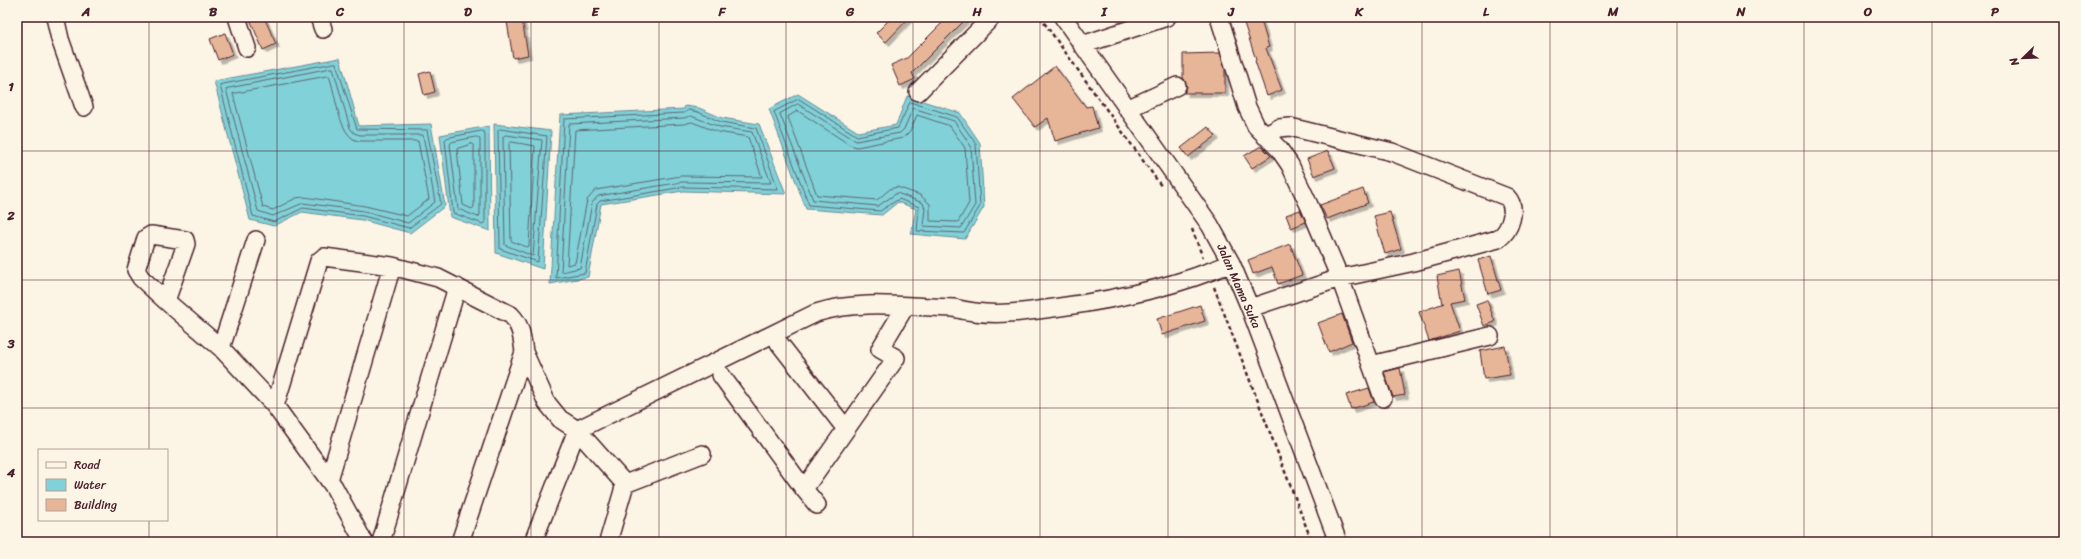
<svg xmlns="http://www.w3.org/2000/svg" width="2081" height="559" viewBox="0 0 2081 559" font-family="Sriracha,sans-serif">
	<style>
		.water { fill: #80d1d8; stroke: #6a8a93 }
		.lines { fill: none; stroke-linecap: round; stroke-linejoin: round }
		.shore { stroke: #606670; stroke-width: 1 }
		.building { fill: #e7b698; stroke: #4a1f2b; filter: url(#shadow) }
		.minor-casing { stroke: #4a1f2b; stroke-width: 20 }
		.path { stroke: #4a1f2b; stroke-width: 2.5; stroke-dasharray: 4 3; stroke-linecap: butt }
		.minor { stroke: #fcf5e5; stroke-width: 17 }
		.grid { fill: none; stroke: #4a1f2b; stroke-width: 1; stroke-opacity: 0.55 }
		.labels { text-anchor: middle; stroke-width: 3; stroke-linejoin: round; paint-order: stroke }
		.street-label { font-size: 12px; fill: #4a1f2b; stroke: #fcf5e5 }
		.neatline { fill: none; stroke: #4a1f2b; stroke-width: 1.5 }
		.grid-label { font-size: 13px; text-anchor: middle; font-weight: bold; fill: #4a1f2b }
	</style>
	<defs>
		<filter id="shadow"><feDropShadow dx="3.5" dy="3.5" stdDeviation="0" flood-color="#0004"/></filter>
	</defs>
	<rect width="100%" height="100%" fill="#fcf5e5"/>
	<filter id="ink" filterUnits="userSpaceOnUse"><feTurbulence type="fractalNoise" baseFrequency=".025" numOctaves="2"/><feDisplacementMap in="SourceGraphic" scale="8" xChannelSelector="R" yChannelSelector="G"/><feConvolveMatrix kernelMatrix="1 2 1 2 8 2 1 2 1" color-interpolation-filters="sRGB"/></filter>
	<g filter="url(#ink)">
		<path class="water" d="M340,58L359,126L431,124L445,206L410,233L362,220L302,212L274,226L250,220L214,81Z
			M798,94L858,132L896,125L907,96L960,113L980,143L984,207L965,239L911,234L916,209L898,202L882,215L806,209L769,109Z
			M685,106L699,108L722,118L759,124L786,194L683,191L601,204L588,277L550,284L560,115L684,109Z
			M494,124L551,131L543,269L496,253Z
			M489,126L490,231L450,217L440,135Z"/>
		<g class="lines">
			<path class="shore" d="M336,63L357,129L427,130L441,204L409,228L363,216L303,208L274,222L253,216L220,85Z
				M333,68L350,128L354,133L360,135H423L435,202L408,223L364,211L303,203L273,216L258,211L226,89Z
				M329,76C336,92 338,138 359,141H418L429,199L407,216L365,206L304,197L296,198L273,210L263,207L233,94Z
				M799,99L857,136L898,128L910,102L957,117L976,144L980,206L964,233L917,231L919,207L899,199L880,211L809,205L774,112Z
				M798,104L856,141L900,133L904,129L913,108L954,121L971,146L975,205L961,228L923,226L925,209L923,203L897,193L878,206L813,200L780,114Z
				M689,110L698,112L721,122L756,128L778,189L683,187L600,201L597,204L585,273L556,278L564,119L684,113Z
				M798,111L850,145L857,147L903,138L910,131L917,115L950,126L965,148L969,203L958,222L930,221V204L920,195L897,187L890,189L877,200L817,195L788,117Z
				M691,116L720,127L752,132L771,183L682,182L598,196L592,203L580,268L561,272L569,124L684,118Z
				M692,122L718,132L748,137L762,177L681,176L596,190L587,200L575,263L567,265L575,130L684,124Z
				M500,129L547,136L538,262L500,249L498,131Z
				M482,131L485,133V222L483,224L453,213L445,140L447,138Z
				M506,135L542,140L533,256L505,245L503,137Z
				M477,137L480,139V215L478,217L458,209L450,144L452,142Z
				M512,142L535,146L529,246L527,247L511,241L509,144Z
				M472,144L474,146V207L472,209L463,205L457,149Z"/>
		</g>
		<path class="building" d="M249,17H264L276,44L263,50Z
			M892,17H910L886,42L876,33Z
			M948,17H968L912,73L915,79L900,86L891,65L907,58Z
			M1242,17H1260L1269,47L1266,48L1282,90L1267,96L1255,61L1256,60Z
			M522,19L528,55L513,58L507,22Z
			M225,33L233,54L218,60L210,39Z
			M1220,53L1225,69V93H1184L1187,87L1183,78V54Z
			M1055,66L1086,107L1092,106L1098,128L1055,141L1048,118L1035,127L1013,99Z
			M430,71L435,92L424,95L419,74Z
			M1208,127L1216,136L1188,157L1181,148Z
			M1261,146L1271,156L1252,168L1244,156Z
			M1328,151L1335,168L1314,176L1307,159Z
			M1363,189L1368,203L1327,219L1320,205Z
			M1300,210L1306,222L1291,228L1286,215Z
			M1390,212L1401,249L1385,254L1374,216Z
			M1290,244L1302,275L1278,284L1272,267L1253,274L1248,260Z
			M1491,256L1501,290L1488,294L1478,260Z
			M1459,271L1465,299L1450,302L1460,331L1429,341L1419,312L1444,303L1442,304L1437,276Z
			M1487,300L1495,322L1484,326L1476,304Z
			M1200,305L1205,321L1162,335L1157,319Z
			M1342,314L1352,342L1329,352L1318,323Z
			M1505,346L1510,375L1484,379L1480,351Z
			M1400,368L1405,395L1393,397L1384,372Z
			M1369,388L1374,402L1351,409L1346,395Z"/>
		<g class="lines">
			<g class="minor-casing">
				<path id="minor" d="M55,17L60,39L84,107
					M237,17L247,48
					M319,17L323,29
					M1063,17L1210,225L1231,263L1250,308L1338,542
					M1219,17L1247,107L1256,126L1279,149L1290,165L1309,205L1340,278L1383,398
					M1082,45L1167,17
					M918,92L992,17
					M1127,109L1177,86
					M166,301L141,278L136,270L146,238L151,235L185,240L186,244L166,301L221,348L275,406L334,487L364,542
					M1250,308L1340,278L1414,262L1498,239C1510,231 1518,209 1507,197L1392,152L1290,127L1279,128L1265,136
					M779,343L846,429
					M221,348L256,240
					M1371,365L1490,336
					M721,375L804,489L896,358L880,349L905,307
					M275,406L319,261L324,257L392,266L438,278L511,315C521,325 522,337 524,352
					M329,480L392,266
					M625,484L702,454
					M804,489L817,505
					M381,542L457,287
					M460,542L524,352L547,403L560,419L577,430L816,313C860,299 909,307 954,308C990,318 1024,312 1060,307C1119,299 1176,287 1231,263
					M533,542L577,430L625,484L608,542"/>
			</g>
			<path class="path" d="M1040,17L1162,187
				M1192,229L1203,258
				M1214,287L1312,542"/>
			<use href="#minor" class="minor"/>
		</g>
	</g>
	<path class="grid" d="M149,17V450M277,17V542M404,17V542M531,17V542M659,17V542M786,17V542M913,17V542M1040,17V542M1168,17V542M1295,17V542M1422,17V542M1550,17V542M1677,17V542M1804,17V542M1932,17V542M17,151H2064M17,280H2064M17,408H2064M149,520V542"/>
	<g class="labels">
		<g class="street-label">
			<text transform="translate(1239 286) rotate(66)" y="4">Jalan Mama Suka</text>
		</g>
	</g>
	<rect width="2081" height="559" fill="none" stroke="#fcf5e5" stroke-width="44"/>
	<rect x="38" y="449" width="130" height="72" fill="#fcf5e5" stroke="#b59f9b"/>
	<rect x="46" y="462" width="20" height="6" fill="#fcf5e5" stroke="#b59f9b"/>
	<text x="74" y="469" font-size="12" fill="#4a1f2b">Road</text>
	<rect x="46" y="479" width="20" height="12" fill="#80d1d8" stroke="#b59f9b"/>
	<text x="74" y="489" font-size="12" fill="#4a1f2b">Water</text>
	<rect x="46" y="499" width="20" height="12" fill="#e7b698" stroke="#b59f9b"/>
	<text x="74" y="509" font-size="12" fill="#4a1f2b">Building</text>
	<g transform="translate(2023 58) rotate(247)" stroke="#fcf5e5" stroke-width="3" paint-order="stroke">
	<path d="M0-3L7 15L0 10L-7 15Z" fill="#4a1f2b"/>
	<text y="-6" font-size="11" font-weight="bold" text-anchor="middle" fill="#4a1f2b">N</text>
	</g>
	<rect x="22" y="22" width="2037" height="515" class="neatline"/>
	<g class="grid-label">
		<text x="86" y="16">A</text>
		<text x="213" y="16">B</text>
		<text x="340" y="16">C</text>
		<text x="468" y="16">D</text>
		<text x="595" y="16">E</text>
		<text x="722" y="16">F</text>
		<text x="850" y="16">G</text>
		<text x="977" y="16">H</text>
		<text x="1104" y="16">I</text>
		<text x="1231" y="16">J</text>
		<text x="1359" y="16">K</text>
		<text x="1486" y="16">L</text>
		<text x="1613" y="16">M</text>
		<text x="1741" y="16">N</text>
		<text x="1868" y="16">O</text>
		<text x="1995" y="16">P</text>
		<text x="11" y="91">1</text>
		<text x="11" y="220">2</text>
		<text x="11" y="348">3</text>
		<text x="11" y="477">4</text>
	</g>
</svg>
